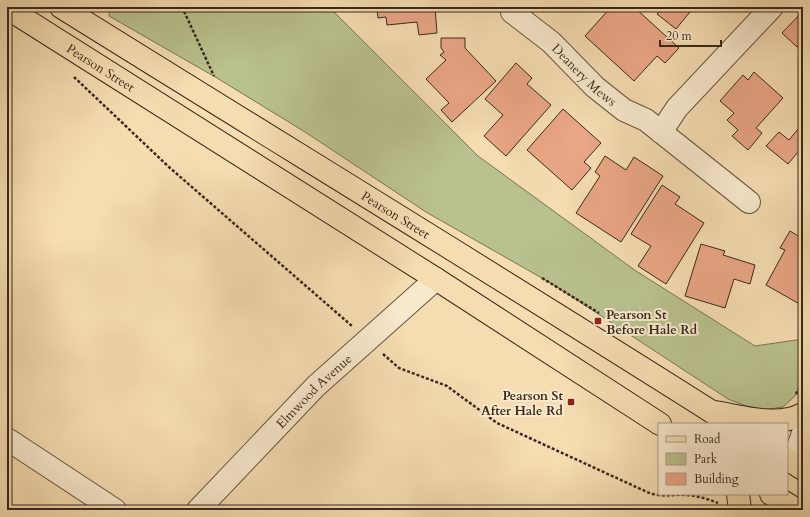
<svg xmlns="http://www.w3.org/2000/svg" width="810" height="517" viewBox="0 0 810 517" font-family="Cardo,serif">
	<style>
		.green { fill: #b9c18e; stroke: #787556 }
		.building { fill: #eaa686; stroke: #38291d }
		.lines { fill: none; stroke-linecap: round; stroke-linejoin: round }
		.minor-casing { stroke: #675642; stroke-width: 24 }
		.primary-casing { stroke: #38291d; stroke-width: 24 }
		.path { stroke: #38291d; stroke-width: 2.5; stroke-dasharray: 3 2; stroke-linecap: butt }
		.minor { stroke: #f8e8cc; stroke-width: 22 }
		.primary { stroke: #f5dcb1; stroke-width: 22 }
		.poi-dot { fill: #8f2418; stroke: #f8e8cc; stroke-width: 1.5 }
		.labels { text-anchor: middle; stroke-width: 4; stroke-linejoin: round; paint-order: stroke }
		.street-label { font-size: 13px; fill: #38291d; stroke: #f8e8cc }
		.poi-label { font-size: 13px; font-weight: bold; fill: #38291d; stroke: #f8e8cc; text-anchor: start }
	</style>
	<rect width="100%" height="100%" fill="#f5dcb1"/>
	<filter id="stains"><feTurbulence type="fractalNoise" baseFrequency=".005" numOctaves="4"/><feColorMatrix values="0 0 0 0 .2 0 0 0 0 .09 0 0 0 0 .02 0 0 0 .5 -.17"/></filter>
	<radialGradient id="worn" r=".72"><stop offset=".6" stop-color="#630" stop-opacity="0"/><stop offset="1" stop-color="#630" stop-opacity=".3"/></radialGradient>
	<path class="green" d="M110,7H329L478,156L636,271L755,346L803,339V380L796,395L783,407L763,410L746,406L728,399L554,285L426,212L305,132L217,78L109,16Z"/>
	<path class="building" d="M365,7H435L437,33L419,35L417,22L387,25L386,17L378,18L377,10L366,11Z
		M611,7H634L679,48L665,63L657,56L634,81L585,36Z
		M663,7H694L676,29L657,14Z
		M803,11V41L797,47L782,33Z
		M441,38H465V48L496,81L452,122L441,110L449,103L426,79L446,60L440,55L444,52L441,48Z
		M516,63L532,78L527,84L551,105L506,156L484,136L503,115L485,99Z
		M754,72L783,98L756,128L762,133L748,150L732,136L738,130L727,120L734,113L720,101L743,75L748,80Z
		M563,109L601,143L584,162L591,168L572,190L527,150Z
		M803,123V154L799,151L788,164L766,146L779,132L789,140Z
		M605,156L626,170L634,157L663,176L621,242L576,213L600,176L595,172Z
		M662,185L680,197L675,204L704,223L666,284L638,266L651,246L631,234Z
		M790,231L803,239V306L766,285L785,250L780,248Z
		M701,244L725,251L723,255L755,265L750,284L734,279L725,308L685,296Z"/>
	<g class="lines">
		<g class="minor-casing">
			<g id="minor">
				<path id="s1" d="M512,12L551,42L595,87L624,110L646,120L749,202"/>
				<path d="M661,132L677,108L772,7"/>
				<path d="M7,439L115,510"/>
				<path d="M793,462L803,433"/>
				<path id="s2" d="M198,510L316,386L436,279"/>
			</g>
		</g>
		<g class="primary-casing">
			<g id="primary">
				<path id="s3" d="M61,7C284,146 509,283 731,424"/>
				<path id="s4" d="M7,8L436,279L660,424"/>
				<path d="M713,412C742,416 776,428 803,414"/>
				<path d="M787,459L803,469"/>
				<path d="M738,494L740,510"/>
				<path d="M771,494L797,510"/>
			</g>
		</g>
		<path class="path" d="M182,7L214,76
			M74,77L170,168L352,326
			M542,278L599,313
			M383,354L399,368L447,386L497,423L647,492C662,498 672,494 687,495C698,496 708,499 718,503
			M796,394L803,380"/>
		<use href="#minor" class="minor"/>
		<use href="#primary" class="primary"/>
	</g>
	<g class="poi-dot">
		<rect x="594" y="317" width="8" height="8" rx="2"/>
		<rect x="567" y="398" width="8" height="8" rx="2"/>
	</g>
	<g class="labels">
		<g class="street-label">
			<text dy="5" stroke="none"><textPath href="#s4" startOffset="111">Pearson Street</textPath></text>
			<text dy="5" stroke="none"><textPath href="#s1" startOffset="96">Deanery Mews</textPath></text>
			<text dy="5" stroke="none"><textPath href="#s3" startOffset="394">Pearson Street</textPath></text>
			<text dy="5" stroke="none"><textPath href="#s2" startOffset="166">Elmwood Avenue</textPath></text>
		</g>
		<g class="poi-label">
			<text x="606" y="319">Pearson St<tspan x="606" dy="15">Before Hale Rd</tspan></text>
			<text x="563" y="400" text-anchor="end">Pearson St<tspan x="563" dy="15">After Hale Rd</tspan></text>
		</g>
	</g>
	<rect width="810" height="517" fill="none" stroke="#f5dcb1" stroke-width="24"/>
	<rect x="8" y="8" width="794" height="501" fill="none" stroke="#38291d" stroke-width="2"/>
	<rect x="12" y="12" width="786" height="493" fill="none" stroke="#38291d"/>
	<rect x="658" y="423" width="130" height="72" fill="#f8e8cc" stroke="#ab9c86"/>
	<rect x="666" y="436" width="20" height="6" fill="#f5dcb1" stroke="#ab9c86"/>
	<text x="694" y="443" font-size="12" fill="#38291d">Road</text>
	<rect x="666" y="453" width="20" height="12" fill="#b9c18e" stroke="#ab9c86"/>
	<text x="694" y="463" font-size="12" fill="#38291d">Park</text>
	<rect x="666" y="473" width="20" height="12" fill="#eaa686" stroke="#ab9c86"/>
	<text x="694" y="483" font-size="12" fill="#38291d">Building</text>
	<path d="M660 40v6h61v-6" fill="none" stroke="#38291d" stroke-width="2"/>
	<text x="666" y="40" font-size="12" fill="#38291d" stroke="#f8e8cc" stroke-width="3" paint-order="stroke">20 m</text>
	<rect width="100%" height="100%" filter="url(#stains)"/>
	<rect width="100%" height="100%" fill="url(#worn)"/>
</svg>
